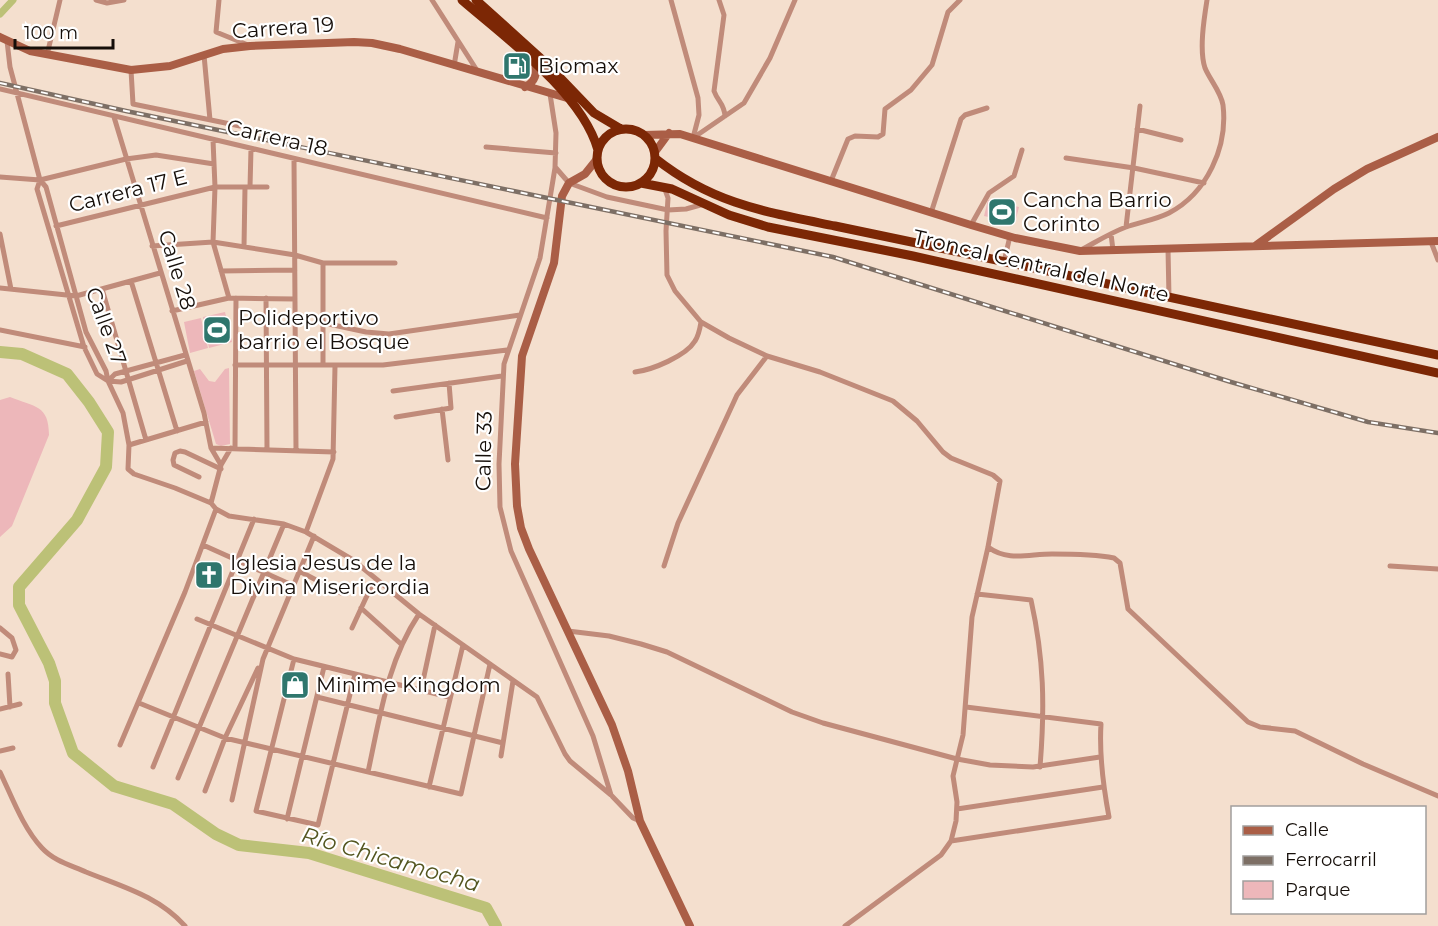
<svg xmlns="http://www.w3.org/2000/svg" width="1438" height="926" viewBox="0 0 1438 926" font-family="Montserrat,sans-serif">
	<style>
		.green { fill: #edb7ba }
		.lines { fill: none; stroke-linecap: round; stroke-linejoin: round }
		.canal { stroke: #bcc177; stroke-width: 7 }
		.river { stroke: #bcc177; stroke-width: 12 }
		.street { stroke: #c08b7a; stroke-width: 5 }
		.secondary { stroke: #aa5e46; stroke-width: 8 }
		.highway { stroke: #7c2705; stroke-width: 9 }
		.rail-casing { stroke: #7d6f65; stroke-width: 4.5 }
		.rail { stroke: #fff; stroke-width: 2; stroke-dasharray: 7; stroke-linecap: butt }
		.labels { text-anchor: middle; stroke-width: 4.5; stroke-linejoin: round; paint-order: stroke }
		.street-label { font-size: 21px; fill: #150e09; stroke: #fff }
		.poi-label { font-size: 21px; fill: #150e09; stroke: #fff; text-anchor: start }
		.water-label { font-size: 22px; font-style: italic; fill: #53551f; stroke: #fff }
	</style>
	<rect width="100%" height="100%" fill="#f4dfce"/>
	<path class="green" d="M988,200L1019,207L1015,223L984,216Z
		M225,312L232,342L209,348L203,317Z
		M201,318L208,348L190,353L184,322Z
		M229,368L230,444L221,446L216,444L194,371L200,369L209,381L215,382L225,369Z
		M10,397C35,407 49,405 49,435L12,526L0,537V400Z"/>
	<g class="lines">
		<path class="canal" d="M0,14L13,0"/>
		<path class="river" d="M0,352L22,354L67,374L89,402L108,432L106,467L77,520L19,587V605L49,663L55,681V703L73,753L114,786L173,804L216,834L239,845L309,853L486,908L496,926"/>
		<path class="street" d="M96,0L107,3L124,0
			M219,0L216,32L248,45
			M432,0L478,72
			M671,0L698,98L699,115L693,138
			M719,0L724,15L714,91C718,102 724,103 725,116
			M7,41L10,67L40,180L46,187L86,332L106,371L108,381L123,413L129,445L128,469L134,474L175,488L211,503
			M47,55L60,0
			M204,55L210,120
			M454,66L458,42
			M131,70L133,104L240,126
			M0,89L547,218
			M550,94L556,133L555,168L540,258L504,364L499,464L500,507L511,551L593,736L611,795
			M114,117L204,413L211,448L221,465
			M1137,129L1181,140
			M693,138L744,103L770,58L795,0
			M213,140L215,187L213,242L229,298
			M486,147L556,153
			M1066,158L1134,168L1204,183
			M294,159L296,450
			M556,168L569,183L607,197L668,210L686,209L704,204
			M0,177L40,180L126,159L156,155L214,164
			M40,180L37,189L84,347L97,374L108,381L121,382L187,361
			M831,181L848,139L855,136L878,137L883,134L885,109L911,90L932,65L948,12L960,0
			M250,187L251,149
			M664,187L668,198L666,231L667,275L675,291L701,322L729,338L767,356L820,372L893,401L917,421L943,452L951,458L993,475L1000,481L988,547L972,617L963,735L953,776L957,802L956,821L951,841L941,855L845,926
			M931,213L961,119L965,115L987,108
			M971,225L989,193L1014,176L1022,150
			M56,226L215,187H267
			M1126,227L1140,106
			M0,234L11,289
			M1111,234L1113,250
			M1431,242L1438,260
			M152,246L213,242L295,255L323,263H395
			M244,247L245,187
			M1168,249L1169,297
			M1081,250C1096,242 1110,233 1126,227C1140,222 1155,220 1169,213C1207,193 1228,147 1223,105C1221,92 1210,80 1205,68C1199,50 1204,19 1207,0
			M1004,262L1010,236
			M323,263V365
			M221,271L295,270
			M131,281L177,431
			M0,288L76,296L160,273
			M102,289L146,440
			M266,298L267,449
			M172,311L229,298L295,299
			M324,323L366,332L389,334L520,315
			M0,330L85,347
			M235,365H383L507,350
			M635,372C652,370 686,356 695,341C699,335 700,328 701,322
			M108,381L115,374L185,355
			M393,391L502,376
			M442,409L448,460
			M396,417L451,408L449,383
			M129,445L206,422
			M211,448L334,452
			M231,448L221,465L211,503L216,509L229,516L284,524L306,532L353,560L419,614L537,697L565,754L570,761L611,795L633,818L640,821
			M235,448L236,298
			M199,477L174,465L173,460L175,453L180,451L185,452L221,469
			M306,532L333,459L335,366
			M203,545L292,585
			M988,547C1008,562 1029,554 1052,554C1072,554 1094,554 1114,558L1120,563L1128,609L1248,722L1260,727L1295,731L1363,764L1438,796
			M664,566L678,523L737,395L767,356
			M1390,566L1438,569
			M299,571L341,593
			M977,594L1031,600C1044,659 1045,706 1040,767
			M361,608L401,644
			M197,619L294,659L449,697
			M0,628L12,638L16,650L12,657L0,654
			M352,628L371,587
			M568,631L609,636L641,644L667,652L792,712L823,723L957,759L990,765L1033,767L1100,757
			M294,659L256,811L318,825L355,674
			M8,674L10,707
			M421,690L435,625
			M317,697L503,743
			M139,703L225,738L461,794L490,664
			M0,709L20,704
			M120,745L185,592L216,509
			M0,751L13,748
			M501,756L513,681
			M153,767L254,519
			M0,772C12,797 23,828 42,848C54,861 70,865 86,872C123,887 158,896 185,926
			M368,772C380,717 387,662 419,614
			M178,778L284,524
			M429,787L463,645
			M205,791L225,738L258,668
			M232,800L263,659L314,536
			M957,809L1103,787
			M287,819L324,667
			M951,841L1109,817C1103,785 1099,756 1101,724L966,707"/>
		<path class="secondary" d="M0,37L30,51L131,70L170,66L223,49L250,46L354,42L372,43L400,49L567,98
			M525,87C536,81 537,74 535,63
			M644,135L680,134L971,225L1015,238L1080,251L1438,241
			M655,152L669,133
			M597,159L585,174L569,183L562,196L554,263L522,356L515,464L517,506L521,528L529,549L612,725L628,771L640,821L690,926
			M1255,246L1334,189L1367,169L1438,137"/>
		<path class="highway" d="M462,0C506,38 582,93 598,150
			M476,0L547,64L594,113L621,129
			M597 158a29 29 0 1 1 58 0a29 29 0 1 1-58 0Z
			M656,159C713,204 766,212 835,226C878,235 921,244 964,253C1122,287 1280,321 1438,355
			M641,183L672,189L729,215L768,227L913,256L1438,373"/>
		<g class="rail-casing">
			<path id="rail" d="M0,83L126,111L833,257L1231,382L1368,422L1438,433"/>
		</g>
		<use href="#rail" class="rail"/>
	</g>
	<defs>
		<g id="fuel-square" transform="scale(1.5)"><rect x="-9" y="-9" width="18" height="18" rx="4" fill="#2f766d" stroke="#fff"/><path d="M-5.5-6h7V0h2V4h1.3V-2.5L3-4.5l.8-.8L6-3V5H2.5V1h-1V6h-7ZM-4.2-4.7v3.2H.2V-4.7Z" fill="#fff"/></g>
		<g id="stadium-square" transform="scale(1.5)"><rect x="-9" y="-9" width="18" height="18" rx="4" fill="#2f766d" stroke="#fff"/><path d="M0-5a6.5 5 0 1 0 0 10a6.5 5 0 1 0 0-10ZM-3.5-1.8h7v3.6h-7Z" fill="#fff"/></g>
		<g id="church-square" transform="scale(1.5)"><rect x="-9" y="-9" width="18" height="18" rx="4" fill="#2f766d" stroke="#fff"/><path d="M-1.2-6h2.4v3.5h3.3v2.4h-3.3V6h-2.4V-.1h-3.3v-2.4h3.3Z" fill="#fff"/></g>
		<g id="shop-square" transform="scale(1.5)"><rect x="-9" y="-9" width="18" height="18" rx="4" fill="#2f766d" stroke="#fff"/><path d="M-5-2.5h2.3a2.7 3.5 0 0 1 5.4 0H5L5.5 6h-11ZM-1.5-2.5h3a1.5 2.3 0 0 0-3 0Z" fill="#fff"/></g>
	</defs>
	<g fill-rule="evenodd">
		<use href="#fuel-square" x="517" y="66"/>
		<use href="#stadium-square" x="1002" y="212"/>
		<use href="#stadium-square" x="217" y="330"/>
		<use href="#church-square" x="209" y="575"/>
		<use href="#shop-square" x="295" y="685"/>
	</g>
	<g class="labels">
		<g class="street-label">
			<text transform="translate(283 28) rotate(-4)" y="7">Carrera 19</text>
			<text transform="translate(277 138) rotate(13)" y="7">Carrera 18</text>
			<text transform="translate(128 191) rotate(-14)" y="7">Carrera 17 E</text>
			<text transform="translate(1041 266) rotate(13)" y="7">Troncal Central del Norte</text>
			<text transform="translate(177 270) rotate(73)" y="7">Calle 28</text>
			<text transform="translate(106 326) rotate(70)" y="7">Calle 27</text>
			<text transform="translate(484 451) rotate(-89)" y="7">Calle 33</text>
		</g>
		<g class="poi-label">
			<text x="538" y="73">Biomax</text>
			<text x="1023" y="207">Cancha Barrio<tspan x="1023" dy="24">Corinto</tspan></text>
			<text x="238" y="325">Polideportivo<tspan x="238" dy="24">barrio el Bosque</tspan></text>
			<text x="230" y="570">Iglesia Jesus de la<tspan x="230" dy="24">Divina Misericordia</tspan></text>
			<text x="316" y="692">Minime Kingdom</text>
		</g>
		<g class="water-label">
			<text transform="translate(391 859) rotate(16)" y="8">Río Chicamocha</text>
		</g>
	</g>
	<rect x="1231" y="806" width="195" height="108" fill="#ffffff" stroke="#a19f9d" stroke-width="1.5"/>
	<rect x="1243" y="826" width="30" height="9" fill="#aa5e46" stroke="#a19f9d" stroke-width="1.5"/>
	<text x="1285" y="836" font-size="18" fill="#150e09">Calle</text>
	<rect x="1243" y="856" width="30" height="9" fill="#7d6f65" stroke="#a19f9d" stroke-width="1.5"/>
	<text x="1285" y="866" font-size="18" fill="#150e09">Ferrocarril</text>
	<rect x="1243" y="881" width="30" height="18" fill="#edb7ba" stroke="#a19f9d" stroke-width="1.5"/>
	<text x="1285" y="896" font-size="18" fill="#150e09">Parque</text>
	<path d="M15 39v9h98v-9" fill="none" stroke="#150e09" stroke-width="3"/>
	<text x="24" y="39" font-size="18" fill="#150e09" stroke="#ffffff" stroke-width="4.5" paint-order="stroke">100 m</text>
</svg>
